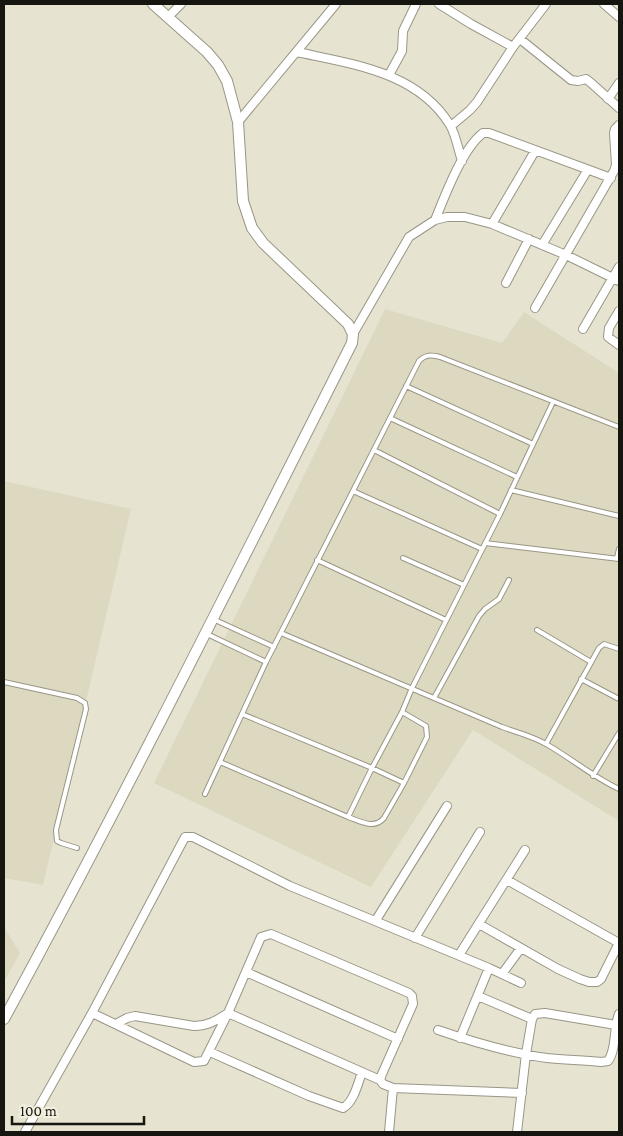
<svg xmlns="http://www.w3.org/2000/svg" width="623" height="1136" viewBox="0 0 623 1136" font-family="'Crimson Pro',serif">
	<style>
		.built { fill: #ddd9c0 }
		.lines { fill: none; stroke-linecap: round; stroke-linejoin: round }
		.lane-casing { stroke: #999686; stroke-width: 6 }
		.street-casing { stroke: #999686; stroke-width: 10 }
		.secondary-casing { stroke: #999686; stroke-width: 12 }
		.lane { stroke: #fff; stroke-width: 4 }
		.street { stroke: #fff; stroke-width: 8 }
		.secondary { stroke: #fff; stroke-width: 10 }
	</style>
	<rect width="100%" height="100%" fill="#e6e3d1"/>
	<path class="built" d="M385,309L502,343L524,312L619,373V821L473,730L371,887L154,783Z
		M4,481L131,509L43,885L4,878Z
		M4,927L20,953L4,982Z"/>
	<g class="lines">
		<g class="lane-casing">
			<path id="lane" d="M406,386L533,444
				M390,418L517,477
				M374,450L500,514
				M511,490L619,516
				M353,491L482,549
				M485,543L619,559
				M403,558L464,585
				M617,558L619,549
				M317,560L446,620
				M213,619L274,647
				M537,630L591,662
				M281,633L502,727C516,732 532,736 546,744C571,758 593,777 619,789
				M207,634L266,662
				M581,679L619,699
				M4,682L77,698L85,703L86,709L56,830L57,841L61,843L77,848
				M434,698L479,616L485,609L499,599L509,580
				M242,714L372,768L404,783
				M546,744L599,648L604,644L619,649
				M220,762L348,817C360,821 374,830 384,818L404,783L427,737L426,726L402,712
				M593,776L619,733
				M205,794L266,662L419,361C426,354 431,355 440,357L619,427
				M348,817L372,768L402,712L412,688L500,514L553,402"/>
		</g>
		<g class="street-casing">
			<path id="street" d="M439,4L471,24L513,47
				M604,4L619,17
				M168,17L181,4
				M520,39L571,80L578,81L586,79L590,82L619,108
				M297,52C352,64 418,72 450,125C456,135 458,149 462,161
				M389,75L402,51L403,31L416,4
				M608,99L619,83
				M238,122L336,4
				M451,126L470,110L477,102L513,47L546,4
				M435,220C445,196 462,149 483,133H489L611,178
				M492,224L535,151
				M542,245L587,171
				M506,283L529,239
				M535,308L614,171L616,165L614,133L615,129L619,125
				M619,311L609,328L608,337L619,345
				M583,329L619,267
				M353,334L409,237L435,220L447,217H465L492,224L566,255L619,281
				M507,880L619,943
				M376,920L447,806
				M479,924L558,969L580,979L589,982H597L601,979L619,943
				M415,938L480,832
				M459,955L525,850
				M246,972L398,1039
				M502,974L521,948
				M478,996L532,1019
				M92,1013L194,1062L204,1061L228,1013L261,937L271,934L409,993L412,996L413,1004L382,1074L380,1080L383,1084L393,1088L522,1093
				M116,1024L127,1018L135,1016L194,1026C208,1026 217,1020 228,1013L380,1080
				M438,1030C473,1042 510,1053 547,1058C565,1060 583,1060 601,1062L608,1061C617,1049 613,1028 619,1014
				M460,1038L489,968
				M210,1052L309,1096L343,1108C354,1102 358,1083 362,1072
				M25,1132L92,1013L185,837H193L290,886L489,968L521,983
				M389,1132L393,1088
				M517,1132L526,1054L532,1019L535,1014L545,1013L616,1025"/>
		</g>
		<g class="secondary-casing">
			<path id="secondary" d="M4,1019C125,796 238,569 352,343L353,334L348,324L263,243L252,228L243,201L238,122L227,81L218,65L207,52L153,4"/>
		</g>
		<use href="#lane" class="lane"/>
		<use href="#street" class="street"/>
		<use href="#secondary" class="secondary"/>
	</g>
	<rect width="623" height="1136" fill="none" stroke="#16150f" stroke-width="10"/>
	<path d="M12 1116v8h132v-8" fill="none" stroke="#16150f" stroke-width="2.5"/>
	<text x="20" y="1116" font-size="15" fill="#16150f" stroke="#f3f0df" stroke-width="4" paint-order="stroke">100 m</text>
</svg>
